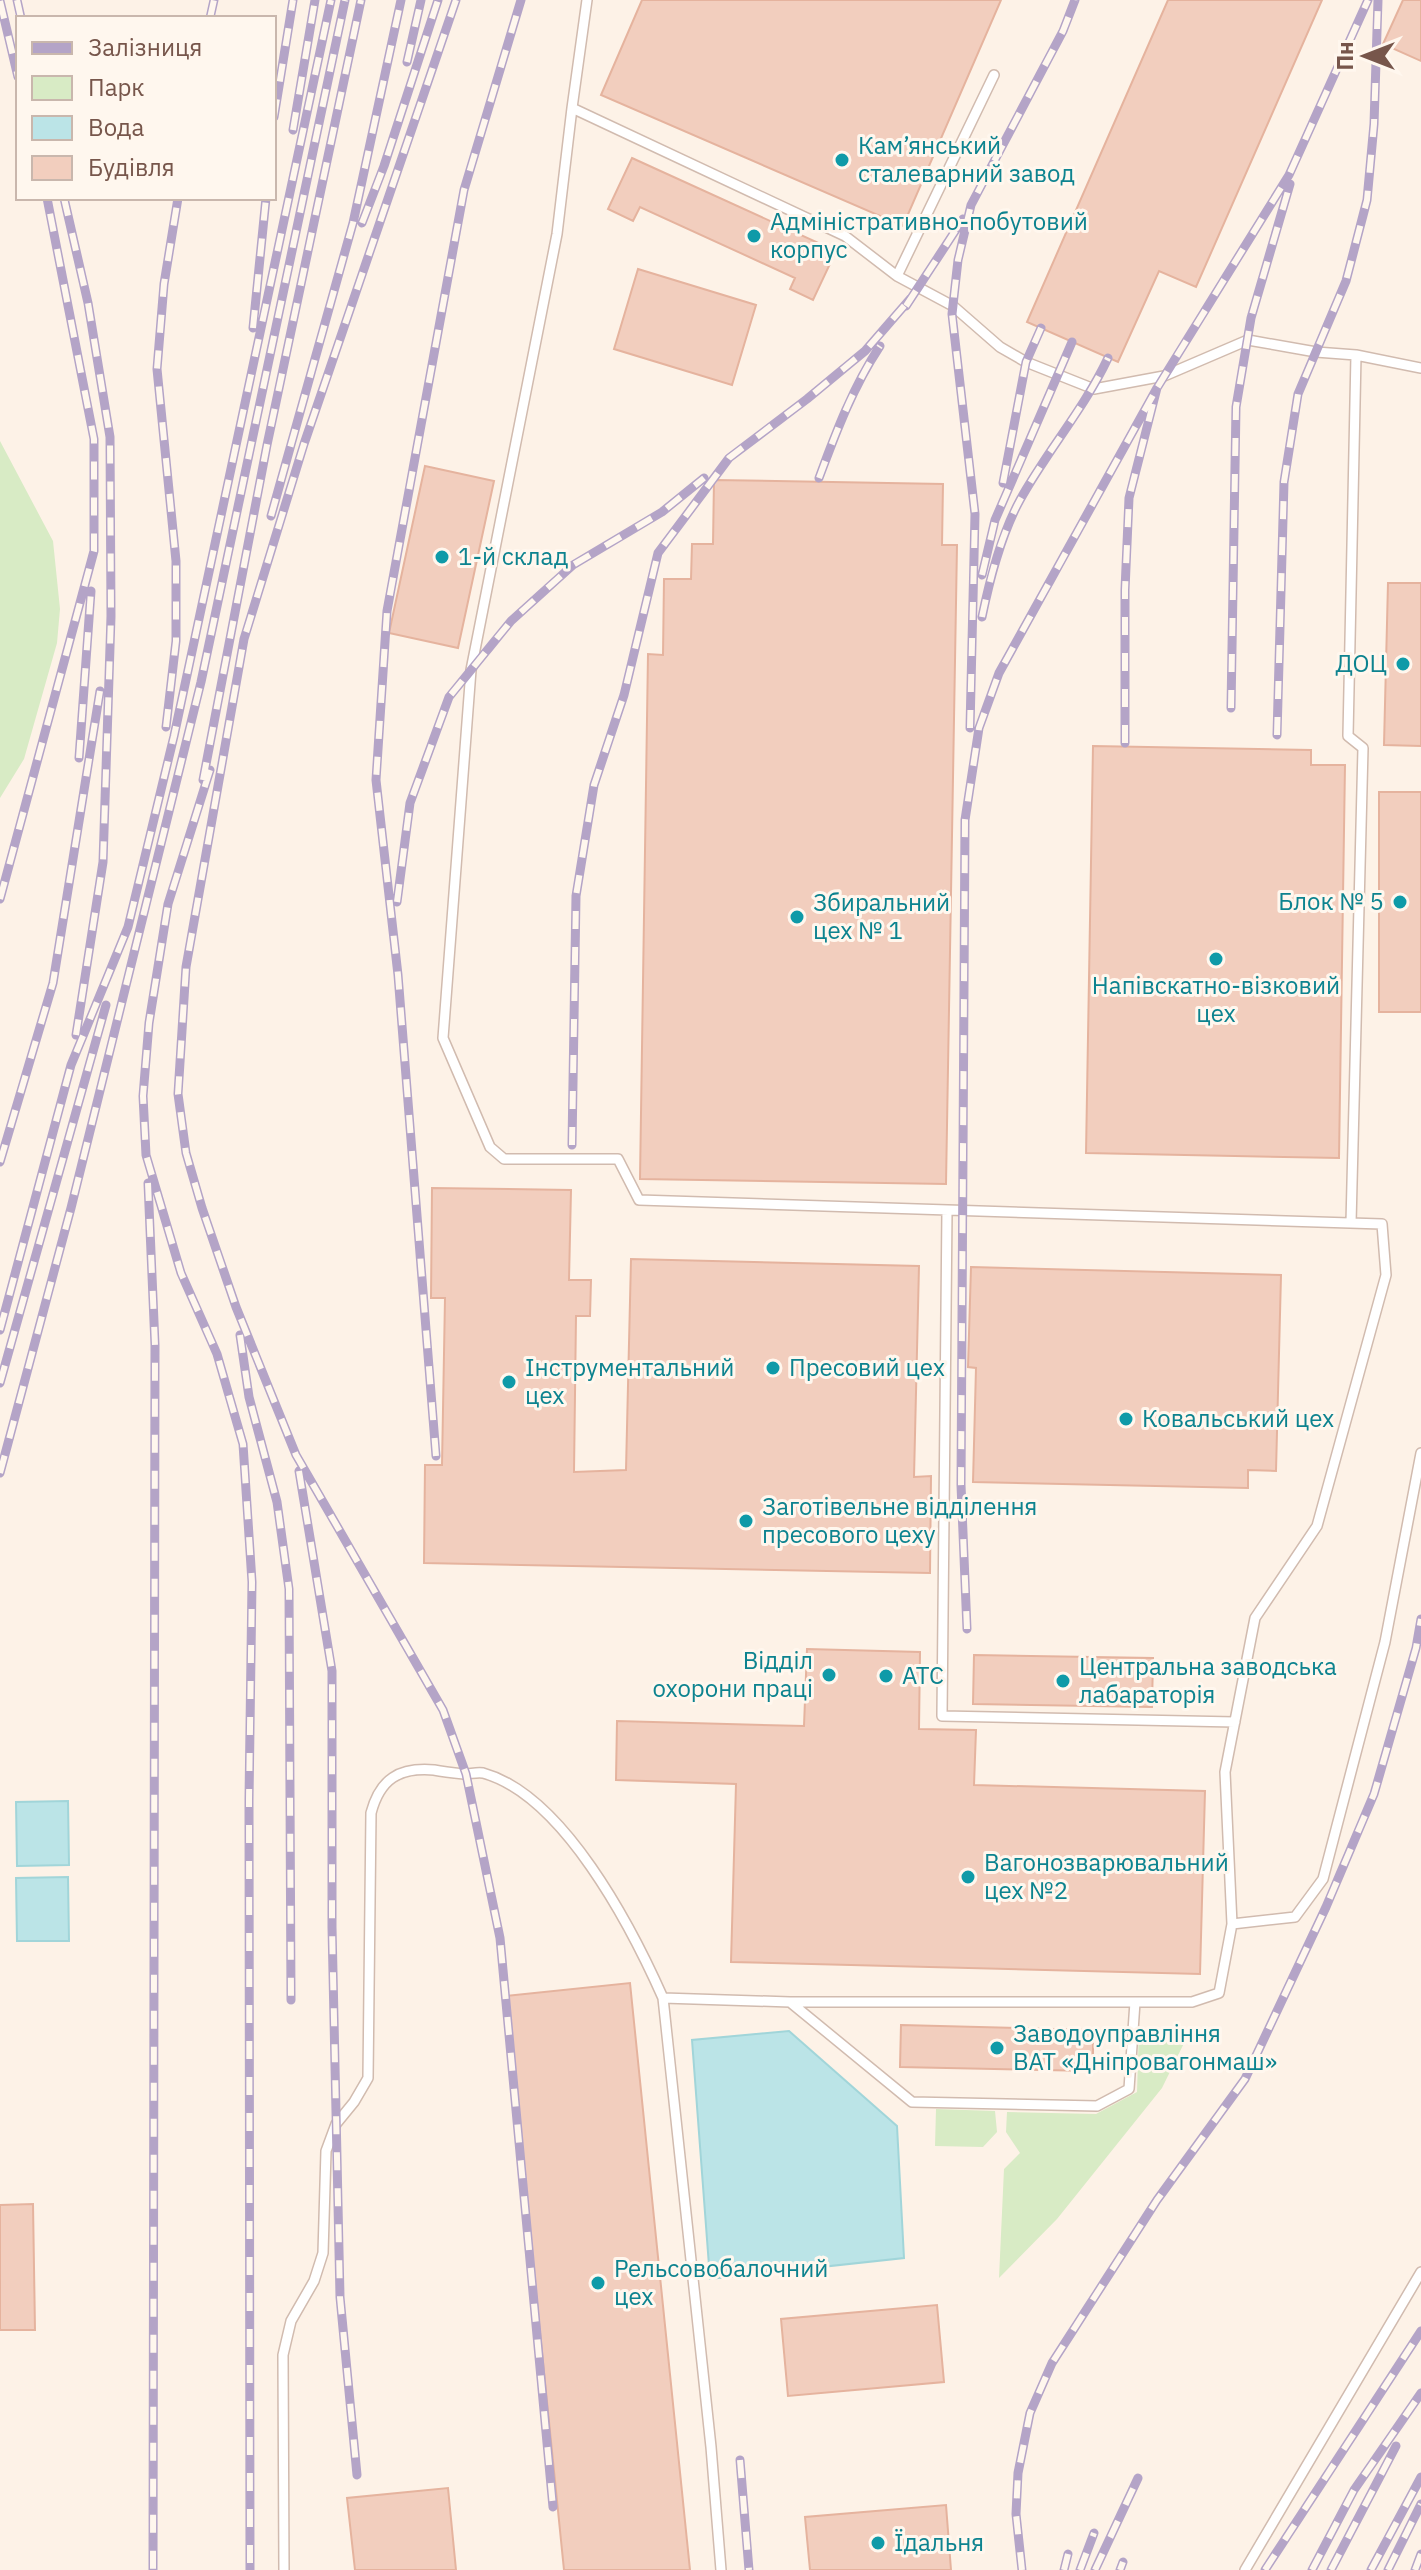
<svg xmlns="http://www.w3.org/2000/svg" width="1421" height="2570" viewBox="0 0 1421 2570" font-family="'IBM Plex Sans',sans-serif">
	<style>
		.green { fill: #d8ebc5 }
		.water { fill: #bbe4e7; stroke: #a1d5d9; stroke-width: 2 }
		.building { fill: #f2cebe; stroke: #e5b39e; stroke-width: 2 }
		.lines { fill: none; stroke-linecap: round; stroke-linejoin: round }
		.lane-casing { stroke: #d1bbaf; stroke-width: 12 }
		.lane { stroke: #fff; stroke-width: 9 }
		.rail-casing { stroke: #b4a4c7; stroke-width: 9 }
		.rail { stroke: #fff7ee; stroke-width: 6; stroke-dasharray: 18; stroke-linecap: butt }
		.culture-dot { fill: #0f9aa8; stroke: #fff7ee; stroke-width: 3 }
		.labels { text-anchor: middle; stroke-width: 6; stroke-linejoin: round; paint-order: stroke }
		.culture-label { font-size: 24px; fill: #0d838f; stroke: #fff7ee; text-anchor: start }
	</style>
	<rect width="100%" height="100%" fill="#fdf2e7"/>
	<path class="green" d="M0,441L53,541L60,609L57,643L24,759L0,798Z
		M1139,2028L1189,2033L1162,2088L1057,2219L999,2278L1004,2169L1020,2153L1006,2132L1007,2112L1096,2114L1137,2092Z
		M936,2109L995,2111L997,2132L983,2147L935,2146Z"/>
	<path class="water" d="M68,1801L69,1865L17,1866L16,1802Z
		M68,1877L69,1941H17L16,1878Z
		M789,2031L897,2126L904,2258L710,2279L692,2040Z"/>
	<path class="building" d="M642,0H1001L903,226L601,95Z
		M1168,0H1322L1196,287L1159,271L1118,362L1027,322Z
		M1403,0H1421V61L1383,44Z
		M632,158L836,251L813,300L790,289L795,278L640,207L633,221L608,209Z
		M638,269L756,305L732,385L614,349Z
		M425,466L494,481L458,648L389,633Z
		M714,480L943,484L942,545H957L946,1184L640,1179L648,654L663,655L664,579H691L692,544H713Z
		M1388,583H1421V746L1384,745Z
		M1093,746L1311,750V765H1345L1339,1158L1086,1153Z
		M1379,792H1421V1012H1379Z
		M432,1188L571,1190L569,1280H591L590,1316H576L574,1472L626,1470L631,1259L919,1266L914,1477L931,1476L930,1573L424,1563L425,1465H442L445,1298H431Z
		M971,1267L1281,1275L1276,1471L1248,1470V1488L973,1482L976,1368L968,1367Z
		M807,1649L920,1652L919,1729L976,1730L974,1785L1205,1791L1200,1974L731,1962L736,1784L616,1780L617,1721L804,1726Z
		M974,1655L1153,1658L1152,1707L973,1704Z
		M630,1983L690,2570H564L506,1996Z
		M901,2025L1093,2030V2071L900,2067Z
		M33,2204L35,2330H0V2205Z
		M937,2305L944,2382L788,2396L781,2319Z
		M448,2488L456,2570H355L347,2498Z
		M946,2505L951,2570H810L805,2517Z"/>
	<g class="lines">
		<g class="lane-casing">
			<path id="lane" d="M587,0L572,108L845,236L897,276L953,306L1000,347L1026,362L1094,389L1164,376L1248,340L1316,352L1356,355L1421,368
				M572,108L557,234L471,670L443,1038L490,1147L504,1159H618L639,1200L1382,1224L1386,1275L1317,1526L1255,1618L1225,1772L1232,1924
				M897,276L994,75
				M947,1210L942,1716L1235,1722
				M1351,1223L1363,748L1348,736L1356,355
				M663,1998L711,2447L721,2570
				M790,2002L912,2102L1097,2106L1129,2089L1135,2002
				M284,2570L283,2355L291,2321L314,2281L323,2253L326,2151L336,2124L354,2102L368,2078L371,1813C380,1779 399,1767 434,1770C444,1772 454,1773 464,1774C470,1774 477,1772 483,1773C563,1795 631,1926 663,1998L790,2002H1192L1219,1993L1232,1924L1295,1917L1323,1879L1385,1642L1421,1453
				M1245,2570L1421,2272"/>
		</g>
		<use href="#lane" class="lane"/>
		<g class="rail-casing">
			<path id="rail" d="M17,0L21,18
				M456,0L304,444L244,639L186,967L178,1094L186,1153L202,1208L236,1307L296,1455L443,1710L466,1774L500,1938L553,2507
				M0,1L18,77
				M210,18L214,0
				M407,62L421,0
				M274,117L293,0
				M293,130L315,0
				M64,198L88,303L110,437L111,616L103,862L76,1035
				M362,223L384,166L438,0
				M906,306L963,219
				M253,328L266,198
				M819,478C836,432 853,387 880,346
				M1003,483L1026,362L1041,328
				M271,516L353,223L401,0
				M982,575L995,520L1072,342
				M982,617C990,578 1001,535 1020,500C1047,451 1084,409 1108,358
				M1231,708L1236,407L1251,318L1290,184
				M166,727L176,641V561L157,369L164,284L178,198
				M970,728L975,514L952,314L958,260L971,205L1063,31L1075,0
				M1277,735L1284,482L1298,394L1346,281L1367,200L1374,124L1378,0
				M1125,743V590L1129,498L1157,388L1289,175L1368,0
				M79,758L91,591
				M210,770L168,904L149,1023L143,1096L146,1155L181,1273L217,1354L243,1444L252,1582L249,1800L250,2570
				M203,780L267,445L361,0
				M0,899L94,551V439L47,198
				M397,902L410,803L449,697L511,621L573,565L662,512L704,478
				M572,1145L576,896L594,785L624,695L658,553L729,458L807,399L865,351L911,298
				M0,1162L53,983L100,691
				M148,1183L155,1345L153,2570
				M0,1330L71,1065L128,927L174,736L331,0
				M240,1335L249,1397L277,1502L289,1589L291,2000
				M0,1383L106,1005
				M436,1456L398,975L376,780L387,611L464,190L521,0
				M299,1471L332,1671V1927L340,2297L357,2475
				M0,1473L71,1208L201,682L345,0
				M967,1629L961,1485L965,820L979,728L999,673L1157,388
				M740,2460L749,2570
				M1022,2570L1016,2514L1018,2473L1030,2413L1052,2363L1157,2200L1245,2079L1326,1907L1374,1794L1416,1648L1421,1619
				M1064,2570L1068,2554
				M1080,2570L1094,2533
				M1095,2570L1138,2478
				M1120,2570L1123,2562
				M1265,2570L1421,2331
				M1312,2570L1354,2490L1421,2393
				M1331,2570L1396,2446
				M1371,2570L1421,2477
				M1388,2570L1421,2504
				M1415,2570L1421,2554"/>
		</g>
		<use href="#rail" class="rail"/>
	</g>
	<g class="culture-dot">
		<circle cx="842" cy="160" r="8"/>
		<circle cx="754" cy="236" r="8"/>
		<circle cx="442" cy="557" r="8"/>
		<circle cx="1403" cy="664" r="8"/>
		<circle cx="1400" cy="902" r="8"/>
		<circle cx="797" cy="917" r="8"/>
		<circle cx="1216" cy="959" r="8"/>
		<circle cx="773" cy="1368" r="8"/>
		<circle cx="509" cy="1382" r="8"/>
		<circle cx="1126" cy="1419" r="8"/>
		<circle cx="746" cy="1521" r="8"/>
		<circle cx="829" cy="1675" r="8"/>
		<circle cx="886" cy="1676" r="8"/>
		<circle cx="1063" cy="1681" r="8"/>
		<circle cx="968" cy="1877" r="8"/>
		<circle cx="997" cy="2048" r="8"/>
		<circle cx="598" cy="2283" r="8"/>
		<circle cx="878" cy="2543" r="8"/>
	</g>
	<g class="labels">
		<g class="culture-label">
			<text x="858" y="154">Кам’янський<tspan x="858" dy="28">сталеварний завод</tspan></text>
			<text x="770" y="230">Адміністративно-побутовий<tspan x="770" dy="28">корпус</tspan></text>
			<text x="458" y="565">1-й склад</text>
			<text x="1387" y="672" text-anchor="end">ДОЦ</text>
			<text x="1384" y="910" text-anchor="end">Блок № 5</text>
			<text x="813" y="911">Збиральний<tspan x="813" dy="28">цех № 1</tspan></text>
			<text x="1216" y="994" text-anchor="middle">Напівскатно-візковий<tspan x="1216" dy="28">цех</tspan></text>
			<text x="525" y="1376">Інструментальний<tspan x="525" dy="28">цех</tspan></text>
			<text x="789" y="1376">Пресовий цех</text>
			<text x="1142" y="1427">Ковальський цех</text>
			<text x="762" y="1515">Заготівельне відділення<tspan x="762" dy="28">пресового цеху</tspan></text>
			<text x="813" y="1669" text-anchor="end">Відділ<tspan x="813" dy="28">охорони праці</tspan></text>
			<text x="1079" y="1675">Центральна заводська<tspan x="1079" dy="28">лабараторія</tspan></text>
			<text x="902" y="1684">АТС</text>
			<text x="984" y="1871">Вагонозварювальний<tspan x="984" dy="28">цех №2</tspan></text>
			<text x="1013" y="2042">Заводоуправління<tspan x="1013" dy="28">ВАТ «Дніпровагонмаш»</tspan></text>
			<text x="614" y="2277">Рельсовобалочний<tspan x="614" dy="28">цех</tspan></text>
			<text x="894" y="2551">Їдальня</text>
		</g>
	</g>
	<rect x="16" y="16" width="260" height="184" fill="#fff7ee" stroke="#c9b7ad" stroke-width="2"/>
	<rect x="32" y="42" width="40" height="12" fill="#b4a4c7" stroke="#c9b7ad" stroke-width="2"/>
	<text x="88" y="56" font-size="24" fill="#77564b">Залізниця</text>
	<rect x="32" y="76" width="40" height="24" fill="#d8ebc5" stroke="#c9b7ad" stroke-width="2"/>
	<text x="88" y="96" font-size="24" fill="#77564b">Парк</text>
	<rect x="32" y="116" width="40" height="24" fill="#bbe4e7" stroke="#c9b7ad" stroke-width="2"/>
	<text x="88" y="136" font-size="24" fill="#77564b">Вода</text>
	<rect x="32" y="156" width="40" height="24" fill="#f2cebe" stroke="#c9b7ad" stroke-width="2"/>
	<text x="88" y="176" font-size="24" fill="#77564b">Будівля</text>
	<g transform="translate(1365 56) rotate(270)" stroke="#fff7ee" stroke-width="6" paint-order="stroke">
	<path d="M0-6L14 30L0 20L-14 30Z" fill="#77564b"/>
	<text y="-12" font-size="22" font-weight="bold" text-anchor="middle" fill="#77564b">Пн</text>
	</g>
</svg>
